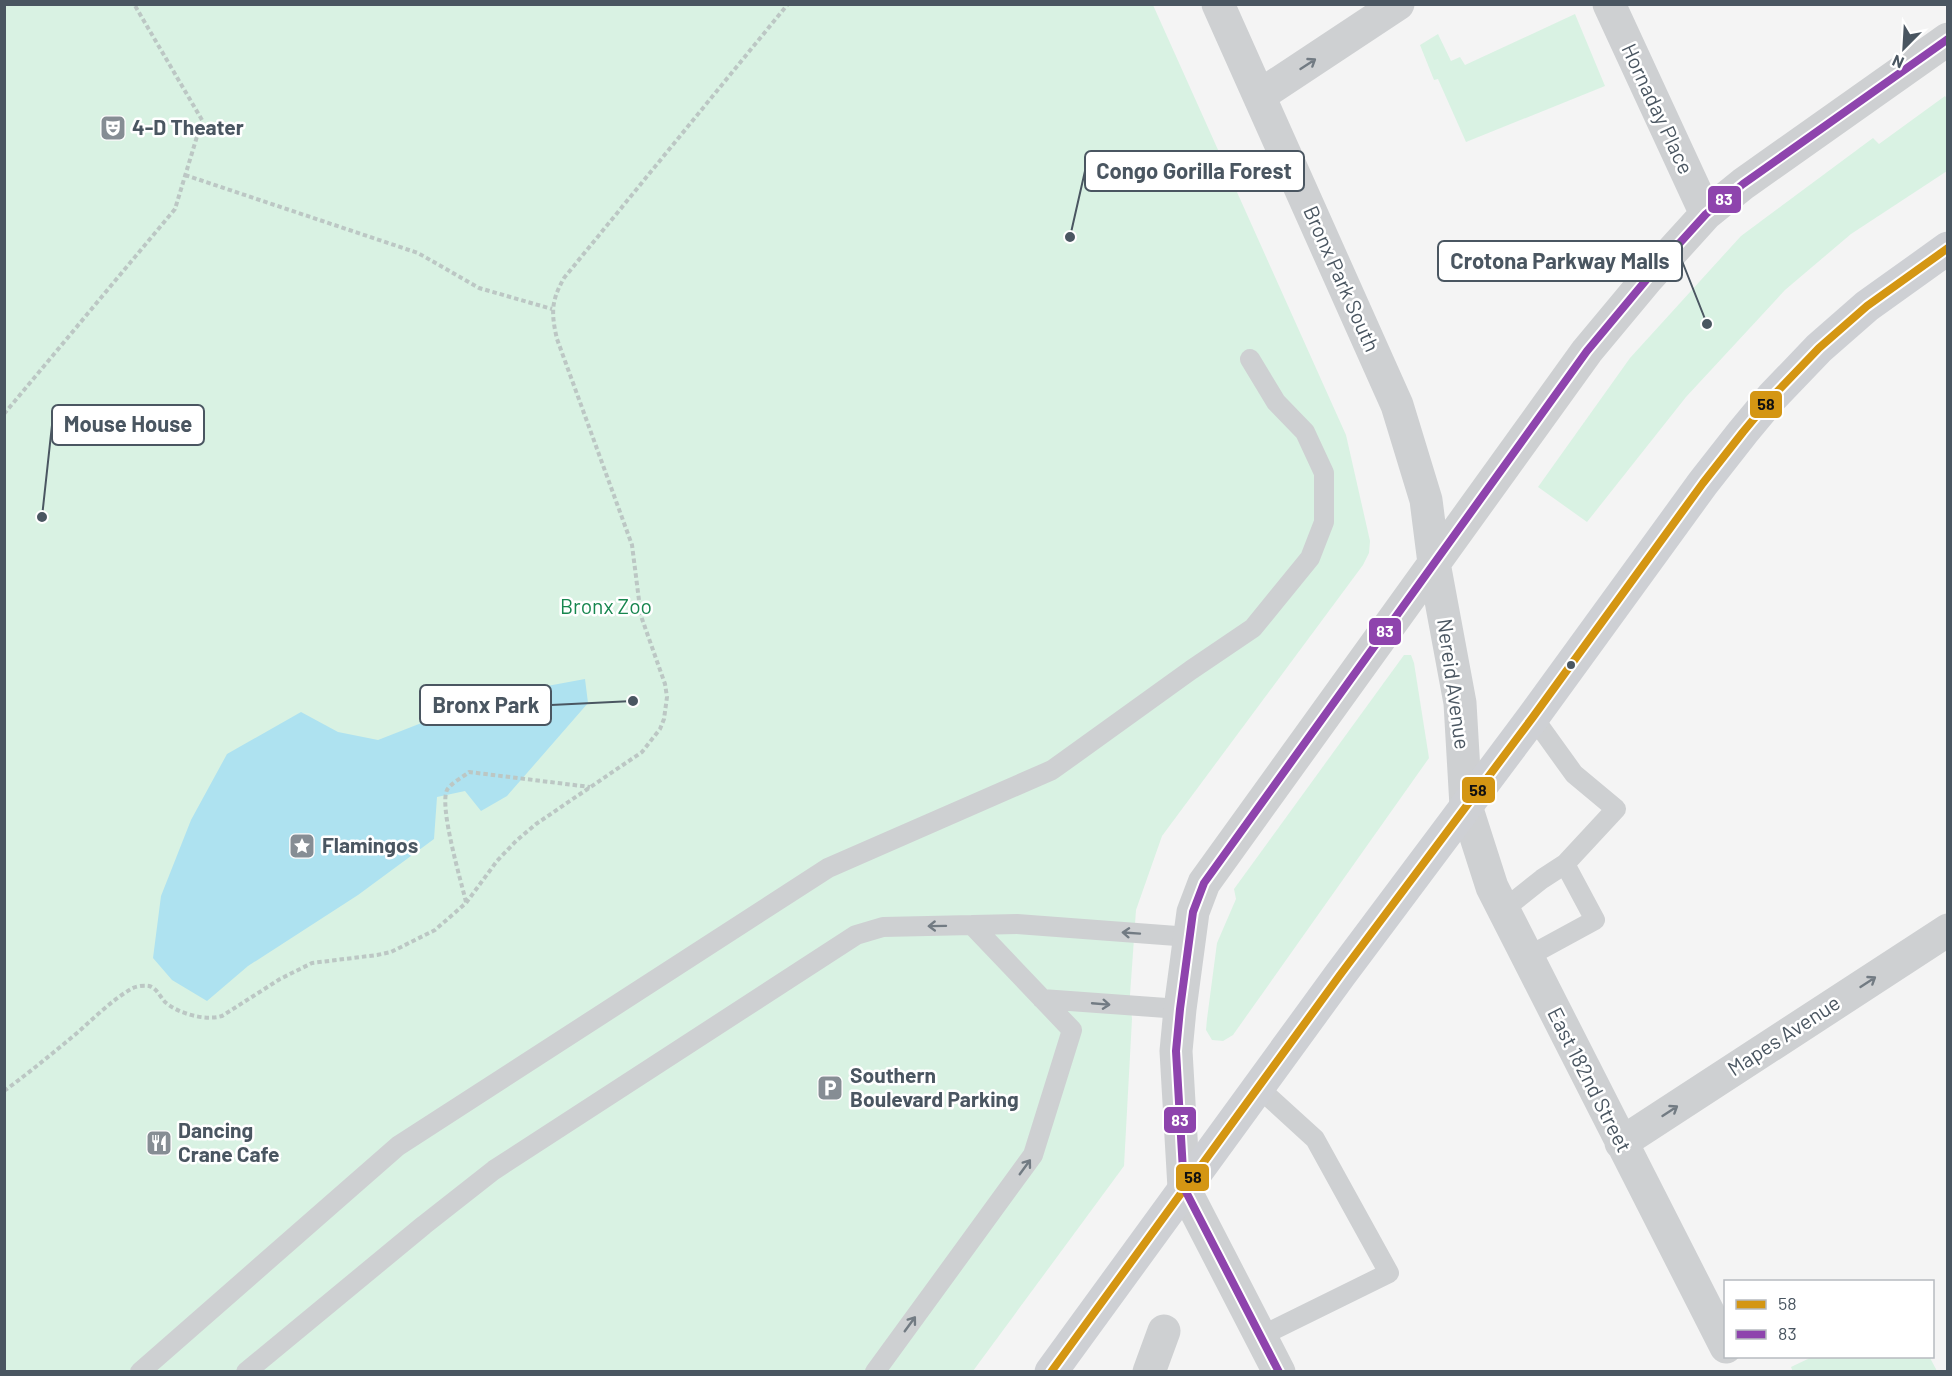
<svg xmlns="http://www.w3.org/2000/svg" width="1952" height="1376" viewBox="0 0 1952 1376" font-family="Barlow,sans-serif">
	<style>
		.green { fill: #d9f2e3 }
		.water { fill: #aee2f0 }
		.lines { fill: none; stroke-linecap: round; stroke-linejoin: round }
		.path { stroke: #bcc7c4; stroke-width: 4; stroke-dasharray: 4.5 3; stroke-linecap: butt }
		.service { stroke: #ced0d2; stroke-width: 20 }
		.minor { stroke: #ced0d2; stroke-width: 33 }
		.secondary { stroke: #ced0d4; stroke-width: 33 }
		.bus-1-casing { stroke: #fff; stroke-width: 12 }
		.bus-2-casing { stroke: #fff; stroke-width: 12 }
		.bus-1 { stroke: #d49613; stroke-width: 8 }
		.bus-2 { stroke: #8e44ad; stroke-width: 8 }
		.oneway { stroke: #727b83 }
		.bus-dot { fill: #4a5661; stroke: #fff; stroke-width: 2 }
		.labels { text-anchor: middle; stroke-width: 5; stroke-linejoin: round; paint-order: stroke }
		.street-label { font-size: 21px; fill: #4a5661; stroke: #fff }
		.poi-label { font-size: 21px; font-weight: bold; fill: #4a5661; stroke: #fff; text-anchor: start }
		.park-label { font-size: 21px; fill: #17864f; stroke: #fff }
		.leader { fill: none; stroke: #4a5661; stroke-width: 2 }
		.callout-dot { fill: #4a5661; stroke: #fff; stroke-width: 2 }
		.callout { fill: #fff; stroke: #4a5661; stroke-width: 2 }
		.callout-label { font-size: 22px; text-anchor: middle; font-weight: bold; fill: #4a5661 }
		.line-badge { stroke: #fff; stroke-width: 2 }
		.badge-label { font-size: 16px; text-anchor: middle; font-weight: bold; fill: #fff }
		.pale-badge-label { font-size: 16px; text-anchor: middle; font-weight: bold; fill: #111 }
	</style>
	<rect width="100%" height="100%" fill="#f4f4f4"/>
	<path class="green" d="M5,5H1153L1346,435L1370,541L1369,553L1363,565L1162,836L1136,910L1130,995L1132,1019L1124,1166L973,1371H5Z
		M1575,14L1605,86L1466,142L1438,79L1434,80L1420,45L1438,34L1451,61L1460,57L1465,65Z
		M1945,96L1948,100L1947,171L1851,234L1785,290L1686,397L1587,522L1538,487L1630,358L1741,236L1873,138L1879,144Z
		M1404,655H1411L1414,663L1429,758L1233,1035L1223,1041L1212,1040L1206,1030L1207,1019L1217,943L1236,899L1234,889Z
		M1929,1356L1937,1371L1793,1372L1791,1367L1812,1357Z"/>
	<path class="water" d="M585,679L588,703L507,796L481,811L465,791L437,797L434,839L358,895L248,966L207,1001L172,980L153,958L161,896L191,820L227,754L301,712L338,732L378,740L488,697Z"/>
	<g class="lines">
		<path class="path" d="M185,175L418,253L479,288L552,309
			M4,414L175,209L202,120L134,4
			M466,902C461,881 439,807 447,790C451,783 463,777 469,772L590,787
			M4,1091C30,1072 53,1053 77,1033C94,1018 112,1000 131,989C136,986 144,985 149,986C157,988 160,997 165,1002C179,1014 205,1021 222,1016L280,979L312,963L377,955L391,952L435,930L466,903L497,861L516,841L536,824L642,752L660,729L664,719L667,697L665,684L641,616L632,545L557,339C551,313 551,301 564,278L788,4"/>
		<path class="service" d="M1503,910L1542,879L1565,864L1616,809L1574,774L1533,717
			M1527,957L1595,920L1565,864
			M1042,999L1180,1009
			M1258,1087L1315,1139L1389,1273L1261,1336
			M140,1372L398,1146L828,868L1052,770L1191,670L1253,628L1310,558L1324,522V473L1305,432L1276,402L1250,359
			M246,1372L424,1225L494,1170L856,935L883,927L1017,924L1190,937
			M875,1372L1033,1155L1072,1030L972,925"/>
		<path class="minor" d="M1218,4L1397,405L1426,500L1434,563L1460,703L1466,806L1492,887L1726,1347
			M1609,4L1706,214
			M1259,96L1398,4
			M1621,1143L1948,930
			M1149,1372L1164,1331
			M1279,1372L1184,1188L1176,1051L1180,1009L1193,912L1204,883L1587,351L1647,279L1706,214L1743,184L1948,39"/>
		<path class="secondary" d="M1051,1372L1340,975L1533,717L1703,483L1743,432L1772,397L1819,348L1867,306L1948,248"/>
		<g class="bus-1-casing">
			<path id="bus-1" d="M1051,1372L1340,975L1533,717L1703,483L1743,432L1772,397L1819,348L1867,306L1948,248"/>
		</g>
		<g class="bus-2-casing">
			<path id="bus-2" d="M1279,1372L1184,1188L1176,1051L1180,1009L1193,912L1204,883L1587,351L1647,279L1706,214L1743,184L1948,39"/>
		</g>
		<use href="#bus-1" class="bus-1"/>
		<use href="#bus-2" class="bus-2"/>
	</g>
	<defs><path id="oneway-shaft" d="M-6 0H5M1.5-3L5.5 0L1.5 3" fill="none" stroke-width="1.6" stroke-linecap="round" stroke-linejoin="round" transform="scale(1.5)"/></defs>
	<g class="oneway">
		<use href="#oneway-shaft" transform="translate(1308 64) rotate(-33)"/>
		<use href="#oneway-shaft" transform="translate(937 926) rotate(179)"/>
		<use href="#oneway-shaft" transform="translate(1131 933) rotate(-176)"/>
		<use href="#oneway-shaft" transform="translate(1868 982) rotate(-33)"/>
		<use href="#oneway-shaft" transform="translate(1101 1004) rotate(5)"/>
		<use href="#oneway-shaft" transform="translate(1670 1111) rotate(-33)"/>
		<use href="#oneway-shaft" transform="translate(1025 1167) rotate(-54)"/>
		<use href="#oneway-shaft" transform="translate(910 1324) rotate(-54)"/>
	</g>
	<defs>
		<g id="theatre-square" transform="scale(1.35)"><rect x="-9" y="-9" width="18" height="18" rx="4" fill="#868d94" stroke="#fff"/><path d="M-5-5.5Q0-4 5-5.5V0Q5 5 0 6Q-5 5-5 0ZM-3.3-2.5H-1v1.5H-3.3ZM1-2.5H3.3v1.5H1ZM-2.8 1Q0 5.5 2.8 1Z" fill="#fff"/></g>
		<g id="sight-square" transform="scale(1.35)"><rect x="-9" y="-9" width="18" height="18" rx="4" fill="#868d94" stroke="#fff"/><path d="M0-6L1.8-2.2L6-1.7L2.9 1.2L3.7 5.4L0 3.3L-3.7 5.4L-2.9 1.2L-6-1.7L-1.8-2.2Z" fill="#fff"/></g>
		<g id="parking-square" transform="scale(1.35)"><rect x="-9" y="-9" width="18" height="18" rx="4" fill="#868d94" stroke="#fff"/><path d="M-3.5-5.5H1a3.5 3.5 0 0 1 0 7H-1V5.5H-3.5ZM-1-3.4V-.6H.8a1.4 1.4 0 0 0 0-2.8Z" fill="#fff"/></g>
		<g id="restaurant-square" transform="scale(1.35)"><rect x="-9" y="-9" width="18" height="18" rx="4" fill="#868d94" stroke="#fff"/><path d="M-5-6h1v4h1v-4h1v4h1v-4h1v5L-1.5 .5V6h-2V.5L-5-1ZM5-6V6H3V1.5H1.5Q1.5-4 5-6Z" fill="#fff"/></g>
	</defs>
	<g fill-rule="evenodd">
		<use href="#theatre-square" x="113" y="128"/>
		<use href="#sight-square" x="302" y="846"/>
		<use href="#parking-square" x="830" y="1088"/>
		<use href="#restaurant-square" x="159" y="1143"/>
	</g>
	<circle class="bus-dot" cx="1571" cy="665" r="5"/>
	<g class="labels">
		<g class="street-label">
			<text transform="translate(1657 109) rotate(65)" y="7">Hornaday Place</text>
			<text transform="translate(1341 279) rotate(66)" y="7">Bronx Park South</text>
			<text transform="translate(1453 684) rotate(82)" y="7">Nereid Avenue</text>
			<text transform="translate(1784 1036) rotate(-33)" y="7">Mapes Avenue</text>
			<text transform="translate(1589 1080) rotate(63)" y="7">East 182nd Street</text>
		</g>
		<g class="poi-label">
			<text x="132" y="135">4-D Theater</text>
			<text x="322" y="853">Flamingos</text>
			<text x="850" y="1083">Southern<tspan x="850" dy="24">Boulevard Parking</tspan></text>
			<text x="178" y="1138">Dancing<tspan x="178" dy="24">Crane Cafe</tspan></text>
		</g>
		<g class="park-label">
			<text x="606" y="614">Bronx Zoo</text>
		</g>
	</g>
	<path class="leader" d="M1070 237L1085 171M1707 324L1682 261M42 517L52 425M633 701L551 705"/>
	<g class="callout-dot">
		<circle cx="1070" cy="237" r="6"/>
		<circle cx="1707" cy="324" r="6"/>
		<circle cx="42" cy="517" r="6"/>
		<circle cx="633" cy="701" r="6"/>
	</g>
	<g class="callout">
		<rect x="1085" y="151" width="219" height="40" rx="6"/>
		<rect x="1438" y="241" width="244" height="40" rx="6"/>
		<rect x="52" y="405" width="152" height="40" rx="6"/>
		<rect x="420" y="685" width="131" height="40" rx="6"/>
	</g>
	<g class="callout-label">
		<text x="1194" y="179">Congo Gorilla Forest</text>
		<text x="1560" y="269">Crotona Parkway Malls</text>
		<text x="128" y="432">Mouse House</text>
		<text x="486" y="713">Bronx Park</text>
	</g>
	<g class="line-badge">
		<rect x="1707" y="185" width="35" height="29" rx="6" fill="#8e44ad"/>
		<rect x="1749" y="390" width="34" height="29" rx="6" fill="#d49613"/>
		<rect x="1368" y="617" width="34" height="29" rx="6" fill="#8e44ad"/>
		<rect x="1461" y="776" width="35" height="28" rx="6" fill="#d49613"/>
		<rect x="1163" y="1106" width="34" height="28" rx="6" fill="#8e44ad"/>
		<rect x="1175" y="1163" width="35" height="29" rx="6" fill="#d49613"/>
	</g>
	<g class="badge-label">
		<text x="1724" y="205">83</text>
		<text x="1385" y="637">83</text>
		<text x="1180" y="1126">83</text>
	</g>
	<g class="pale-badge-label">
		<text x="1766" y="410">58</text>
		<text x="1478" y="796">58</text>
		<text x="1193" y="1183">58</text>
	</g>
	<rect width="1952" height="1376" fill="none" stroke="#4a5661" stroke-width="12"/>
	<rect x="1724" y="1280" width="210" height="78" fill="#ffffff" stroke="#b7bbc0" stroke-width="1.5"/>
	<rect x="1736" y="1300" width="30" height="9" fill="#d49613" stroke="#b7bbc0" stroke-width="1.5"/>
	<text x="1778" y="1310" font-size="18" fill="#4a5661">58</text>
	<rect x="1736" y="1330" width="30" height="9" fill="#8e44ad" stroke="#b7bbc0" stroke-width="1.5"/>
	<text x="1778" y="1340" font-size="18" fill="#4a5661">83</text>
	<g transform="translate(1904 48) rotate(204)" stroke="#ffffff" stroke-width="4.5" paint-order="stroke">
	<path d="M0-4.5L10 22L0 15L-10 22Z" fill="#4a5661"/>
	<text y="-9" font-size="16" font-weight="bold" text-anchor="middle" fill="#4a5661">N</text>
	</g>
</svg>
